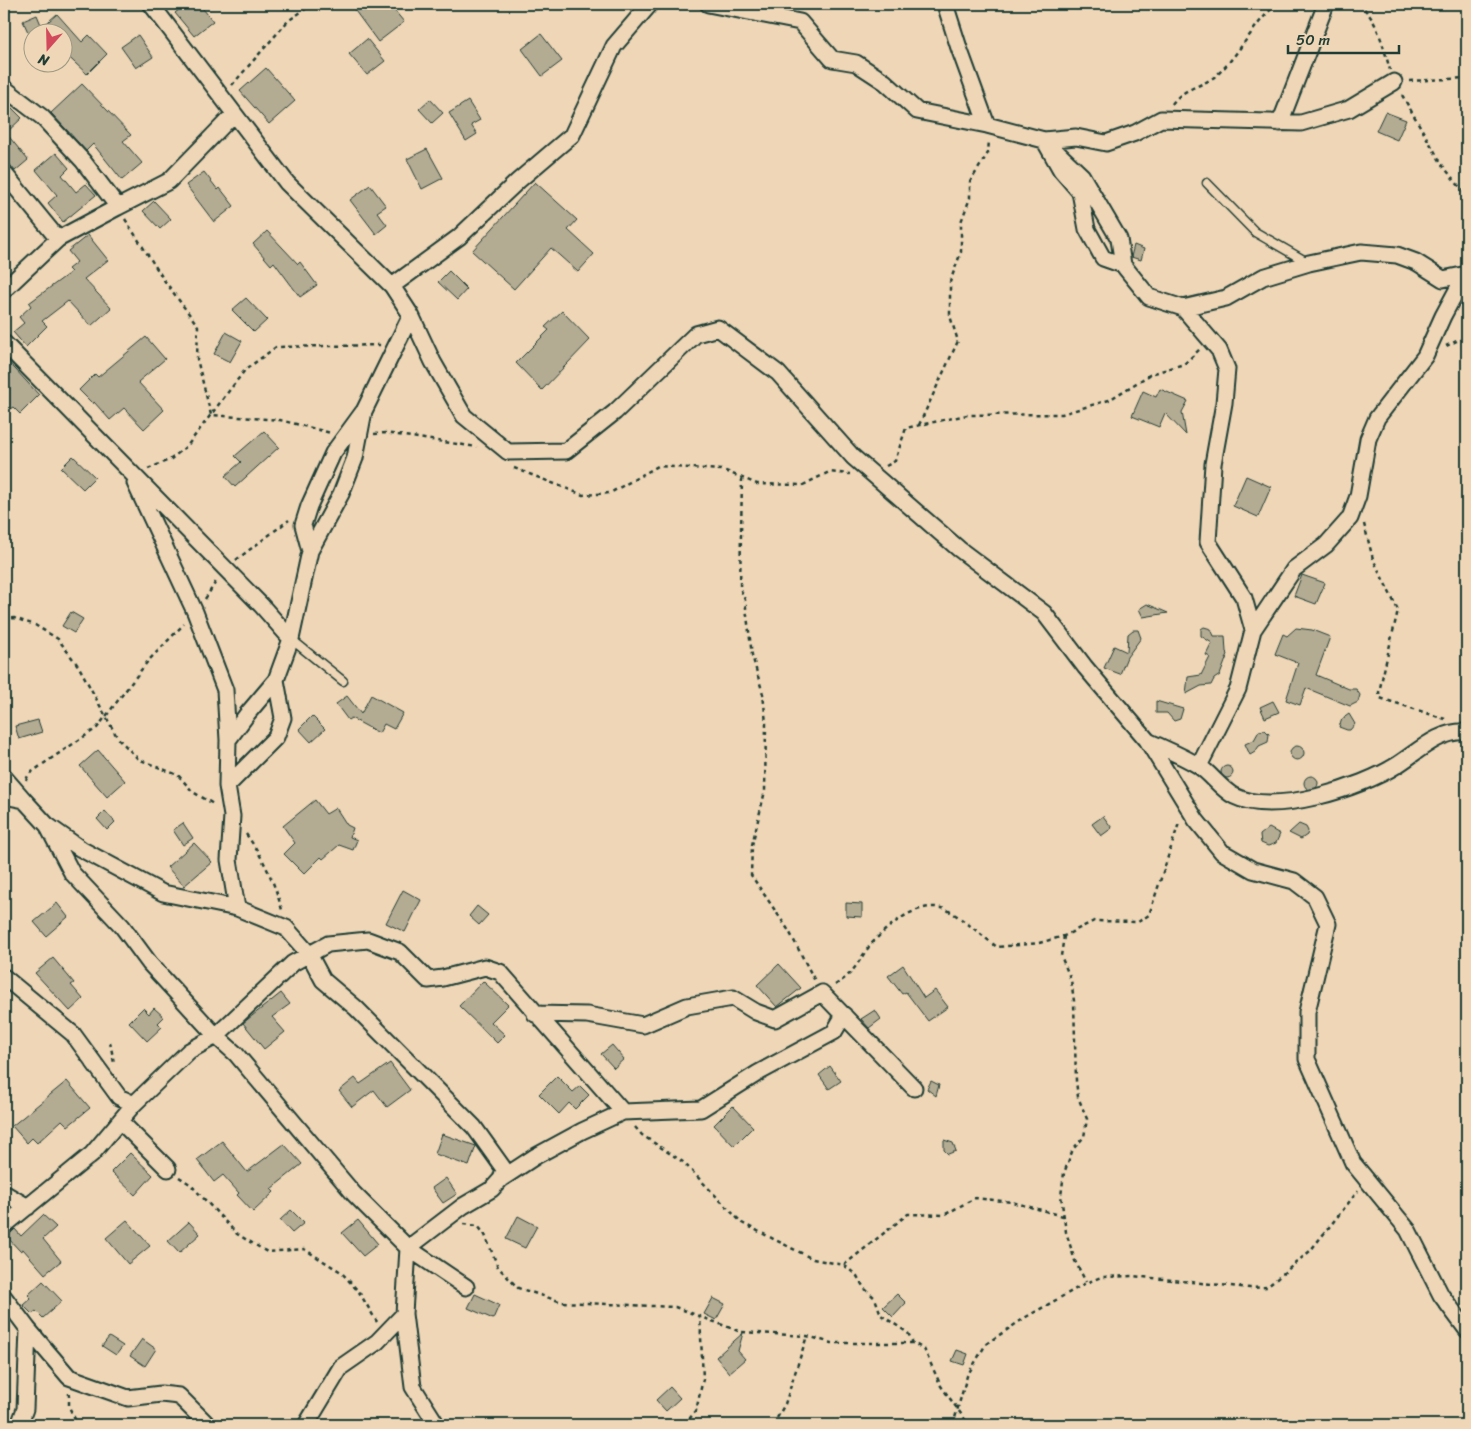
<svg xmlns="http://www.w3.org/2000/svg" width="1471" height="1429" viewBox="0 0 1471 1429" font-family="Sriracha,sans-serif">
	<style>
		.building { fill: #b4ab93; stroke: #1f3d34 }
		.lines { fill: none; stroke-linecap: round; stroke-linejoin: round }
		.service-casing { stroke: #1f3d34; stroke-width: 11 }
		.minor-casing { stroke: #1f3d34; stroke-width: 19 }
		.path { stroke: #1f3d34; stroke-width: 2.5; stroke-dasharray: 4 4; stroke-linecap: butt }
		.service { stroke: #efd6b7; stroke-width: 8 }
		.minor { stroke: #efd6b7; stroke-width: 15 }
	</style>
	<rect width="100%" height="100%" fill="#efd6b7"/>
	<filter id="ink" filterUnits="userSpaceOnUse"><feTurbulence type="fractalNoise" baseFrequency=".02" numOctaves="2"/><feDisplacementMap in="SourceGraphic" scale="10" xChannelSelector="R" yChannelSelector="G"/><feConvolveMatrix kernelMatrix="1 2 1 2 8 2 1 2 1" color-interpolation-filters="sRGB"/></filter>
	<g filter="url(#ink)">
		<path class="building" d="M186,4H199L213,21L194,36L175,13Z
			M350,4H389L404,22L378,42Z
			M57,14L82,42L89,35L107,54L87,74L62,51V32H28L23,21L37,15L42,27Z
			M541,34L562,61L542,76L522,49Z
			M138,35L153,57L136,68L121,47Z
			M367,39L385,61L367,75L349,54Z
			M266,68L295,101L269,124L240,91Z
			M82,84L131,135L123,141L142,163L122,180L93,144L86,151L51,113Z
			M430,99L443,113L432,123L419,109Z
			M4,100L22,118L6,133L28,160L15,171L4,157Z
			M468,101L480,120L471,125L477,134L466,141L449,113Z
			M1385,112L1406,120L1397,140L1376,131Z
			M427,149L443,178L422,189L407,159Z
			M56,153L69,168L62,175L76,192L86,184L96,195L63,222L48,203L57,195L36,170Z
			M204,172L218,190L220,188L234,206L214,222L186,185Z
			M535,182L577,220L568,230L594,254L578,272L551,248L514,289L472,251Z
			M370,185L386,206L377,212L387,225L376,234L350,200Z
			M154,201L171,219L160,229L143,211Z
			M267,231L298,264L300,262L317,285L300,297L274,262L271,265L253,244Z
			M88,235L108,260L84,279L111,308L91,326L68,301L42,321L47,326L26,347L13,332L24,323L19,317L31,306L29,303L71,272L68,269L77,262L68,251Z
			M1134,245L1144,249L1141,260L1131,257Z
			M449,271L467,289L457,300L438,282Z
			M246,298L267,320L254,332L232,310Z
			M562,311L590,340L542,390L516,363L549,330L545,327Z
			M226,332L242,341L230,362L214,354Z
			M146,337L165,359L138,382L164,410L144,429L124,408L110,420L94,402L93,404L79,390L95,374L98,377Z
			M4,357L39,395L20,414L13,407L4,413Z
			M1160,389L1188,401L1182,412L1186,435L1165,413L1159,427L1132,416L1143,391L1156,397Z
			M264,431L279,447L235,487L225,476L241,462L235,456Z
			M73,456L95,477L83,489L61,468Z
			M1246,476L1271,487L1258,517L1233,506Z
			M1302,575L1325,583L1316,604L1294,596Z
			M1147,604L1168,613L1143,617L1139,609Z
			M71,612L83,619L74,633L62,626Z
			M1204,627L1211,629L1214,636H1225L1226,652L1228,654L1220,675L1214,679L1211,685L1201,686L1186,694L1188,677L1201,675L1210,657L1206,655L1212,643L1201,636V629Z
			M1296,628L1312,630L1330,637L1316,675L1349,689H1356L1360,695L1358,702L1350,706L1306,688L1300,705L1286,700L1298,663L1275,654L1283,634L1287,636Z
			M1133,630H1138L1141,638L1127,657L1120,674L1104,668L1114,646L1127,652L1128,634Z
			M371,695L403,713L394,729L384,724L379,733L351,718L348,720L336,704L347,696L361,714Z
			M1156,701L1183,709L1180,719L1174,721L1167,713H1156Z
			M1273,701L1279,712L1265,718L1260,707Z
			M1349,714L1355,724L1350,730H1347L1339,727L1342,719Z
			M312,716L325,729L311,742L299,729Z
			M38,720L42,732L19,739L15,726Z
			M1265,730L1269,734L1268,742L1259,746L1255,752L1250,755L1245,744L1254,740L1259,731Z
			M1290 753a7 7 0 1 1 14 0a7 7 0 1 1-14 0Z
			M98,750L125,781L107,797L80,766Z
			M1221 772a6 6 0 1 1 12 0a6 6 0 1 1-12 0Z
			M1304 783a7 7 0 1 1 14 0a7 7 0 1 1-14 0Z
			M315,800L326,814L336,808L347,825L353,828L350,837L357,840L353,850L339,845L323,859L321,857L304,874L284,854L295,843L283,826Z
			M105,811L115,822L107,830L97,819Z
			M1103,816L1112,828L1101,836L1092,824Z
			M183,823L193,838L183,845L173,830Z
			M1299,824L1306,827L1308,831L1307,835L1301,839L1289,833Z
			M1269,828L1280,834L1276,843L1268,846L1261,843L1260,835Z
			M194,843L212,862L184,886L167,867Z
			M403,890L421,900L405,932L386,923Z
			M57,903L68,917L46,936L34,922Z
			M846,903L862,904V917L846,916Z
			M477,906L488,915L479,925L469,916Z
			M53,958L74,983L71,985L83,999L70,1011L35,973Z
			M779,964L801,988L777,1007L757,985Z
			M903,965L924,998L935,990L948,1007L928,1021L906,992L902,994L888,976Z
			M483,981L508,1005L491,1022L505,1035L497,1043L459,1006Z
			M281,993L290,1004L272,1017L285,1032L264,1049L243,1023Z
			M143,1008L149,1014L154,1008L164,1017L158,1023L162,1027L147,1041L129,1022Z
			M875,1010L881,1019L869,1028L861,1019Z
			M612,1045L624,1059L614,1068L601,1054Z
			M390,1063L410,1090L387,1107L374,1090L352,1107L339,1091L355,1078L360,1084Z
			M830,1066L841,1081L829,1089L819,1075Z
			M557,1076L573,1092L580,1086L589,1095L575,1109L569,1103L559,1114L539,1094Z
			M67,1081L90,1108L68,1126L62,1120L37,1143L32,1138L27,1143L12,1126Z
			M931,1081L939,1085L936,1096L927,1089Z
			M733,1106L753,1127L734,1146L714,1125Z
			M442,1134L476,1146L469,1166L435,1154Z
			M944,1140L953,1143L956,1151L948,1154L944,1150Z
			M222,1141L247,1172L284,1144L302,1164L271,1189L274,1192L253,1212L237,1195L239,1193L223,1175L214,1182L197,1160Z
			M130,1153L153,1175L135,1195L111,1172Z
			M446,1178L457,1194L443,1203L432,1188Z
			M291,1210L304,1223L292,1233L280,1220Z
			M43,1215L56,1227L43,1239L61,1261L45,1274L23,1249L20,1251L7,1237L15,1229L21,1236Z
			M518,1216L537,1226L525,1248L506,1239Z
			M127,1220L150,1246L128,1264L106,1238Z
			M358,1220L378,1244L363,1256L342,1233Z
			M189,1222L200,1234L179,1253L168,1241Z
			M43,1281L62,1301L43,1318L36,1311L32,1314L23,1305L31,1298L28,1295Z
			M475,1294L499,1305L493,1319L468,1308Z
			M897,1294L906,1303L893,1317L883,1307Z
			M713,1298L725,1304L716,1320L704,1314Z
			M743,1333L738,1351L745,1359L729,1373L716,1357Z
			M109,1337L123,1346L116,1355L102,1346Z
			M142,1339L156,1349L145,1366L130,1356Z
			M957,1350L968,1354L964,1365L952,1361Z
			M670,1387L680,1398L666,1411L656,1400Z"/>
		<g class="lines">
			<g class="service-casing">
				<path id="service" d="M1207,183L1255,232L1307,262
					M291,639L343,681"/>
			</g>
			<g class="minor-casing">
				<path id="minor" d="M151,4L287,183L392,286L411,315L433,362L464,416L508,452L566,451L615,412L696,334L718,328L778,373L853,457L959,549L1044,613L1085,667L1147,740L1196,820L1222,852L1253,870L1294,881L1315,897L1328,924L1307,1012V1059L1353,1163L1408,1230L1441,1295L1467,1330
					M708,4L800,22L832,59L856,63L885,82L917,111L987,125L1044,140L1082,176L1119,239L1123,265L1149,297L1183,308L1226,298L1263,277L1309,263L1361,252L1397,255L1416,262L1443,279L1467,274
					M945,4L959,48L987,125
					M4,88L42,117L83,161L118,207L58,239
					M1280,123L1326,4
					M4,173L58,239L4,290
					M118,207L169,181L234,114
					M1123,265L1103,258L1087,229L1080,192L1061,170L1044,140L1076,137L1106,143L1135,133L1161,119L1301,123L1349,109L1394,82
					M392,286L459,237L518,181L572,135L614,46L650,4
					M1183,308L1219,350L1227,369L1224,403L1213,464L1208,542L1244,598L1253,630
					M4,343L261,605L291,639
					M135,483L195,612L225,690L228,740
					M310,551L303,525L309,506L333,453L363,412
					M1148,741C1165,749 1183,756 1199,766C1211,774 1221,789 1234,796C1274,816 1361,788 1397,765C1419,751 1439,730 1467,732
					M1199,766L1238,689L1253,630L1294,569L1326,545L1350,518L1358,496L1368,439L1377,418L1425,356L1443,316L1465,275
					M4,777L24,800
					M227,786L276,737L283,718L276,680
					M4,796L24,800L47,825L81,849L163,893L237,908L286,928L309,954L323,980L356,1008L474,1127L504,1169L501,1179L492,1189L463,1206L408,1248L466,1287
					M49,829L72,873L122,926L150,964L216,1036L236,1054L354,1194L408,1248L404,1314L413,1387L437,1425
					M237,908L229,860L232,816L227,786L228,740L248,713L276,680L291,639L310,551L341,494L355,458L364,411L411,315
					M4,977L73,1034L119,1097L134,1104
					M535,1014L587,1015L643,1025L687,1006L733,998L756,1012L775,1019L822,993L914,1088
					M120,1121L168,1169
					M501,1179L536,1156L582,1131L623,1112L701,1109L758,1073L834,1032L844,1015
					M4,1193L28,1207
					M4,1226L92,1154L134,1104L189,1051L216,1036L293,963L328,944L368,940L400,952L428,980L443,978L485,967L500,972L623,1112
					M4,1297L28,1329L69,1377L128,1398L161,1394L179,1396L208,1425
					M19,1425L25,1409L28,1329
					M306,1425L341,1367L377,1342L404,1314"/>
			</g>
			<path class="path" d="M1358,4C1377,16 1384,49 1390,70
				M1409,81L1467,78
				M232,85L288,21L313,4
				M1402,95L1443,166L1467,196
				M1172,104C1185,86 1203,88 1219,73C1241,52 1254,23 1277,4
				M125,219L164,280L198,326L197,359L211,415L280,420L331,433
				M1446,346L1467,336
				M919,425L958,341L950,316V282L961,252V222L970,198V182L988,153L989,140
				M374,434L385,433L477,447
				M886,466L895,461L906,428L967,415L1062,414L1109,400L1151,374L1184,364L1200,349
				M514,468L583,495L610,493L658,466L723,470L757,484L803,485L829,472L850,474
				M148,469L171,459L187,446L245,370L276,347L381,345
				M742,478L740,588L745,600L752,655L763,694L766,723L765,791L752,845L751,875L789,931L815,981
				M1364,524L1373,559L1398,610L1379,692L1380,698L1445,719
				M236,560L289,520
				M205,599L217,580
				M4,619L14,618L35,625L58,639L79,667L117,737L138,759L178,775L193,792L215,805
				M26,780L29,774L49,760L97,728L148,661L184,624
				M246,834C263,857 274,881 282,910
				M1064,936L1061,956L1071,980L1074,1001L1076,1081L1078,1097L1087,1119L1084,1137L1073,1149L1064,1173L1061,1196L1066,1232L1075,1261L1086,1282
				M835,985C857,972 858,959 873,942C890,924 921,898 947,910C964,919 981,935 997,947L1039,943L1064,936L1094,921L1138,922L1149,915L1179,823
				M110,1042L114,1063
				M635,1127L642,1135L683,1162L742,1223L813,1259L844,1265L857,1276L864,1288L875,1298L881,1315L908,1333L913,1343
				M179,1177L190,1184L237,1234L267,1252L304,1249L341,1272L359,1292L377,1322
				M464,1224L478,1226L485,1235L498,1267L518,1288L562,1302L675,1307L741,1332L807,1336L832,1343H913L924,1349L941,1386L969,1425
				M844,1265L908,1214L944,1215L975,1198L1012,1202L1063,1216
				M69,1393V1407L78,1425
				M684,1425L696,1411L703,1379L700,1316
				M773,1425L785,1404L807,1336
				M953,1425L967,1376L986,1344L1026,1317L1086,1283L1101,1277L1133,1276L1250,1288L1267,1287L1310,1251L1358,1191"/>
			<use href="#service" class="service"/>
			<use href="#minor" class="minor"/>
		</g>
	</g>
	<rect width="1471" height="1429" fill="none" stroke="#efd6b7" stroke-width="20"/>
	<rect x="10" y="10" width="1451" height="1409" fill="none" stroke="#1f3d34" stroke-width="2" filter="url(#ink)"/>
	<g transform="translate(48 48) rotate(200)"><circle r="24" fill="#efd6b7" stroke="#9c9983"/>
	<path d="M0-4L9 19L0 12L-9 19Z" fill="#d1495b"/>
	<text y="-8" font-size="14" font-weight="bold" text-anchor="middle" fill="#1f3d34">N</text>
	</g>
	<path d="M1288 45v8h111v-8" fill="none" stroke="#1f3d34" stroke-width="2.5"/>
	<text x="1296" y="45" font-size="15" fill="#1f3d34" stroke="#efd6b7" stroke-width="4" paint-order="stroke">50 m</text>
</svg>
